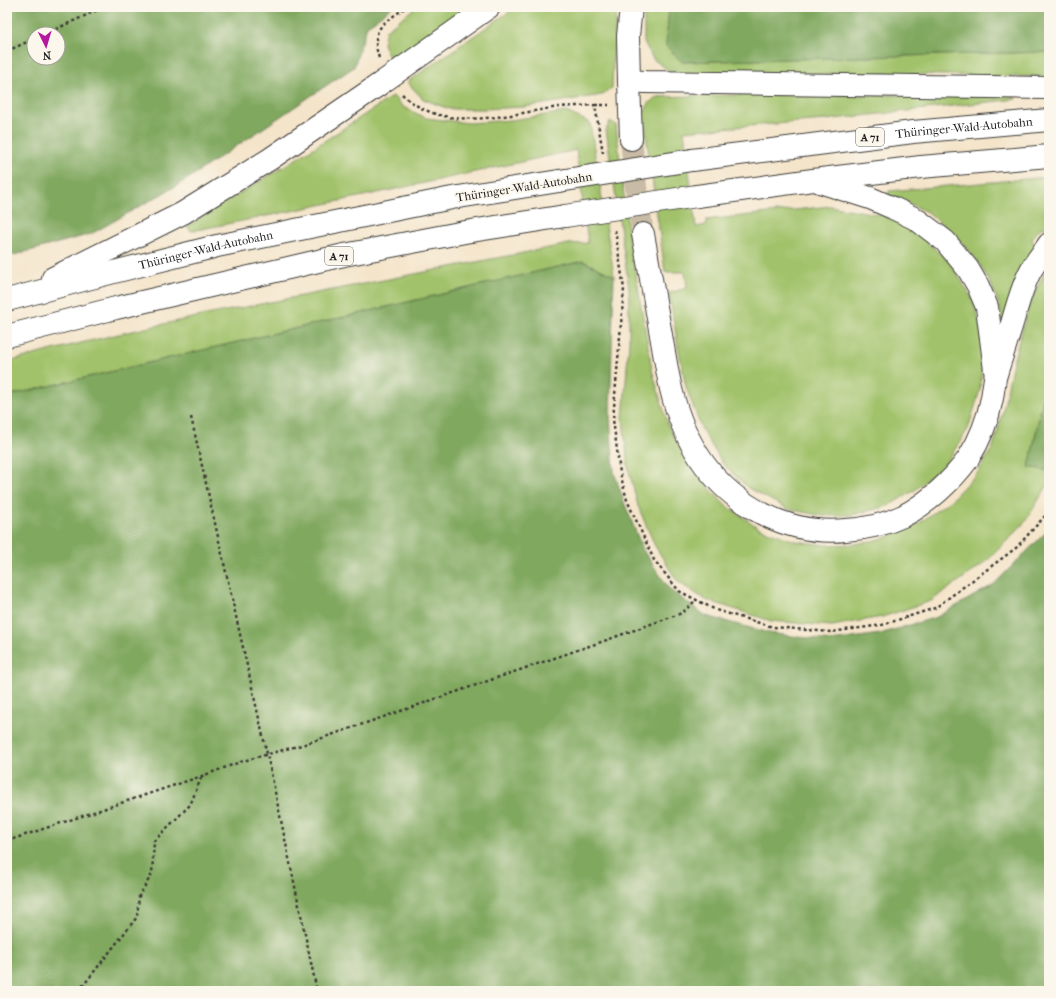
<svg xmlns="http://www.w3.org/2000/svg" width="1056" height="998" viewBox="0 0 1056 998" font-family="'IM FELL French Canon',serif">
	<style>
		.green { fill: #a1c26b; stroke: #5e6f44 }
		.forest { fill: #80a85f; stroke: #4e623e; fill-rule: evenodd }
		.lines { fill: none; stroke-linecap: round; stroke-linejoin: round }
		.highway-tunnel { stroke: #c9bca6; stroke-width: 22; stroke-dasharray: 22 11; stroke-linecap: butt }
		.highway-casing { stroke: #3c3a36; stroke-width: 24 }
		.path { stroke: #3c3a36; stroke-width: 2.5; stroke-dasharray: 3 3; stroke-linecap: butt }
		.highway { stroke: #fff; stroke-width: 22 }
		.highway-bridge-casing { stroke: #3c3a36; stroke-width: 24; stroke-linecap: butt }
		.highway-bridge { stroke: #fff; stroke-width: 22 }
		.labels { text-anchor: middle; stroke-width: 4; stroke-linejoin: round; paint-order: stroke }
		.shield { fill: #fbf7ec; stroke: #5f5e5a; stroke-width: 1 }
		.shield-label { font-size: 11px; font-weight: bold; fill: #1c1c1c }
		.street-label { font-size: 12px; fill: #1c1c1c; stroke: #fbf7ec }
	</style>
	<rect width="100%" height="100%" fill="#fbf7ec"/>
	<filter id="ink" filterUnits="userSpaceOnUse"><feTurbulence type="fractalNoise" baseFrequency=".025" numOctaves="2"/><feDisplacementMap in="SourceGraphic" scale="8" xChannelSelector="R" yChannelSelector="G"/><feConvolveMatrix kernelMatrix="1 2 1 2 8 2 1 2 1" color-interpolation-filters="sRGB"/></filter>
	<filter id="wash" filterUnits="userSpaceOnUse"><feTurbulence type="fractalNoise" baseFrequency=".012" numOctaves="4" result="noise"/><feDisplacementMap in="SourceGraphic" scale="16" xChannelSelector="R" yChannelSelector="G"/><feGaussianBlur stdDeviation="0.9" result="paint"/><feColorMatrix in="noise" values="0 0 0 0 0 0 0 0 0 0 0 0 0 0 0 0 0 1.4 0 .05"/><feComposite in="paint" operator="in"/></filter>
	<g filter="url(#wash)">
		<rect width="100%" height="100%" fill="#f4e4c9"/>
		<path class="green" d="M416,7H470L421,41L390,59L383,44L386,30Z
			M516,7H617L613,59L612,88L602,95L524,107L483,109H449L423,99L407,82Z
			M644,7H669L666,46L682,62L1049,52V77L897,74L682,75L668,70L653,59L644,42Z
			M727,95H873L1015,96L1016,99L825,120L684,131L696,227L706,225V220L830,206L882,215L914,230L950,263L972,298L980,325L983,358L980,390L968,429L947,462L915,490L888,506L852,515L823,516L788,509L748,488L723,464L702,430L686,387L678,347L669,293L687,288L685,272H665L643,113L650,102L658,97Z
			M393,96L403,107L426,118L469,123L511,120L566,112L582,119L590,123L614,276L583,261L7,396V362C102,336 199,316 296,297C387,279 478,262 569,244L588,243L576,150C448,178 320,206 191,231L187,226L312,149Z
			M610,121L616,125L629,239L637,281L652,370L669,428L692,469L725,505L759,528L795,541L826,545L856,544L885,538L918,524L951,500L978,472L993,447L1002,415L1013,362L1029,305L1049,263V369L1029,467L1049,471V483L1025,522L986,562L931,601L882,617L832,626L771,621L706,600L678,582L655,546L638,506L628,467L623,419L629,342V288L606,130Z
			M1049,177V228H1040L1032,239L1035,246L1002,323L1000,307L991,284L978,262L964,244L929,213L912,205L888,195L889,191Z"/>
		<path class="forest" d="M7,7H392L367,26L354,67L183,182L91,234L7,257ZM34,34H58V58H34Z
			M669,7H1049V52L682,62L666,46Z
			M583,261L614,276L610,417L614,472L624,502L643,550L670,590L706,616L769,633L831,641L880,634L937,617L993,585L1049,529V991H7V396Z
			M1049,369V471L1029,467Z"/>
	</g>
	<g filter="url(#ink)">
		<g class="lines">
			<path class="highway-tunnel" d="M631,139L636,187L643,234"/>
			<g class="highway-casing">
				<g id="highway">
					<path d="M631,7L628,36L629,81L631,139"/>
					<path d="M404,67L489,7"/>
					<path d="M629,81L645,82L1049,88"/>
					<path id="s1" d="M692,160L913,132L1049,120"/>
					<path d="M820,182L870,198L893,208L916,219L945,241L968,269L978,286L987,307L995,370"/>
					<path d="M697,196L813,180L921,167L1049,156"/>
					<path d="M643,234C649,268 655,301 661,335C664,353 667,371 671,389C684,443 712,488 763,514C789,527 817,533 846,530C865,529 886,524 903,516C927,504 952,481 968,459C980,440 988,420 992,398C993,391 994,385 995,378C999,363 1005,348 1009,333C1016,312 1020,290 1031,270C1036,261 1043,253 1049,244"/>
					<path d="M53,278L183,213L270,159L377,86"/>
					<path id="s2" d="M7,300L110,273L217,246L452,198L559,181"/>
					<path d="M7,336L116,308L344,255L465,232L565,216"/>
				</g>
			</g>
			<path class="path" d="M45,34L104,7
				M7,51L34,39
				M379,58C369,27 385,23 406,7
				M402,94C444,135 508,114 559,107C571,106 583,106 595,105L603,153
				M595,105H609
				M615,230L624,289L613,419L620,473L627,500L654,560L679,591L716,610L773,627L831,632L882,625L935,608L1016,548L1045,516L1049,510
				M191,417L267,754L317,991
				M7,841L202,776L243,761L305,744L601,642L682,613L696,600
				M78,991L86,982L137,917L139,896L152,874L154,841L190,805L202,776"/>
			<use href="#highway" class="highway"/>
			<g class="highway-bridge-casing">
				<path id="highway-bridge" d="M377,86L404,67
					M559,181L692,160
					M565,216L697,196"/>
			</g>
			<use href="#highway-bridge" class="highway-bridge"/>
		</g>
	</g>
	<g class="labels">
		<g class="shield">
			<rect x="856" y="128" width="28" height="18" rx="3"/>
			<rect x="325" y="247" width="28" height="18" rx="3"/>
		</g>
		<g class="shield-label">
			<text x="870" y="141">A 71</text>
			<text x="339" y="260">A 71</text>
		</g>
		<g class="street-label">
			<text dy="4" stroke="none"><textPath href="#s1" startOffset="274">Thüringer-Wald-Autobahn</textPath></text>
			<text transform="translate(524 187) rotate(-9)" y="4">Thüringer-Wald-Autobahn</text>
			<text dy="4" stroke="none"><textPath href="#s2" startOffset="205">Thüringer-Wald-Autobahn</textPath></text>
		</g>
	</g>
	<rect width="1056" height="998" fill="none" stroke="#fbf7ec" stroke-width="24"/>
	<g transform="translate(46 46) rotate(175)"><circle r="19" fill="#fbf7ec" stroke="#a29f99"/>
	<path d="M0-3L7 15L0 10L-7 15Z" fill="#b5179e"/>
	<text y="-6" font-size="11" font-weight="bold" text-anchor="middle" fill="#1c1c1c">N</text>
	</g>
</svg>
